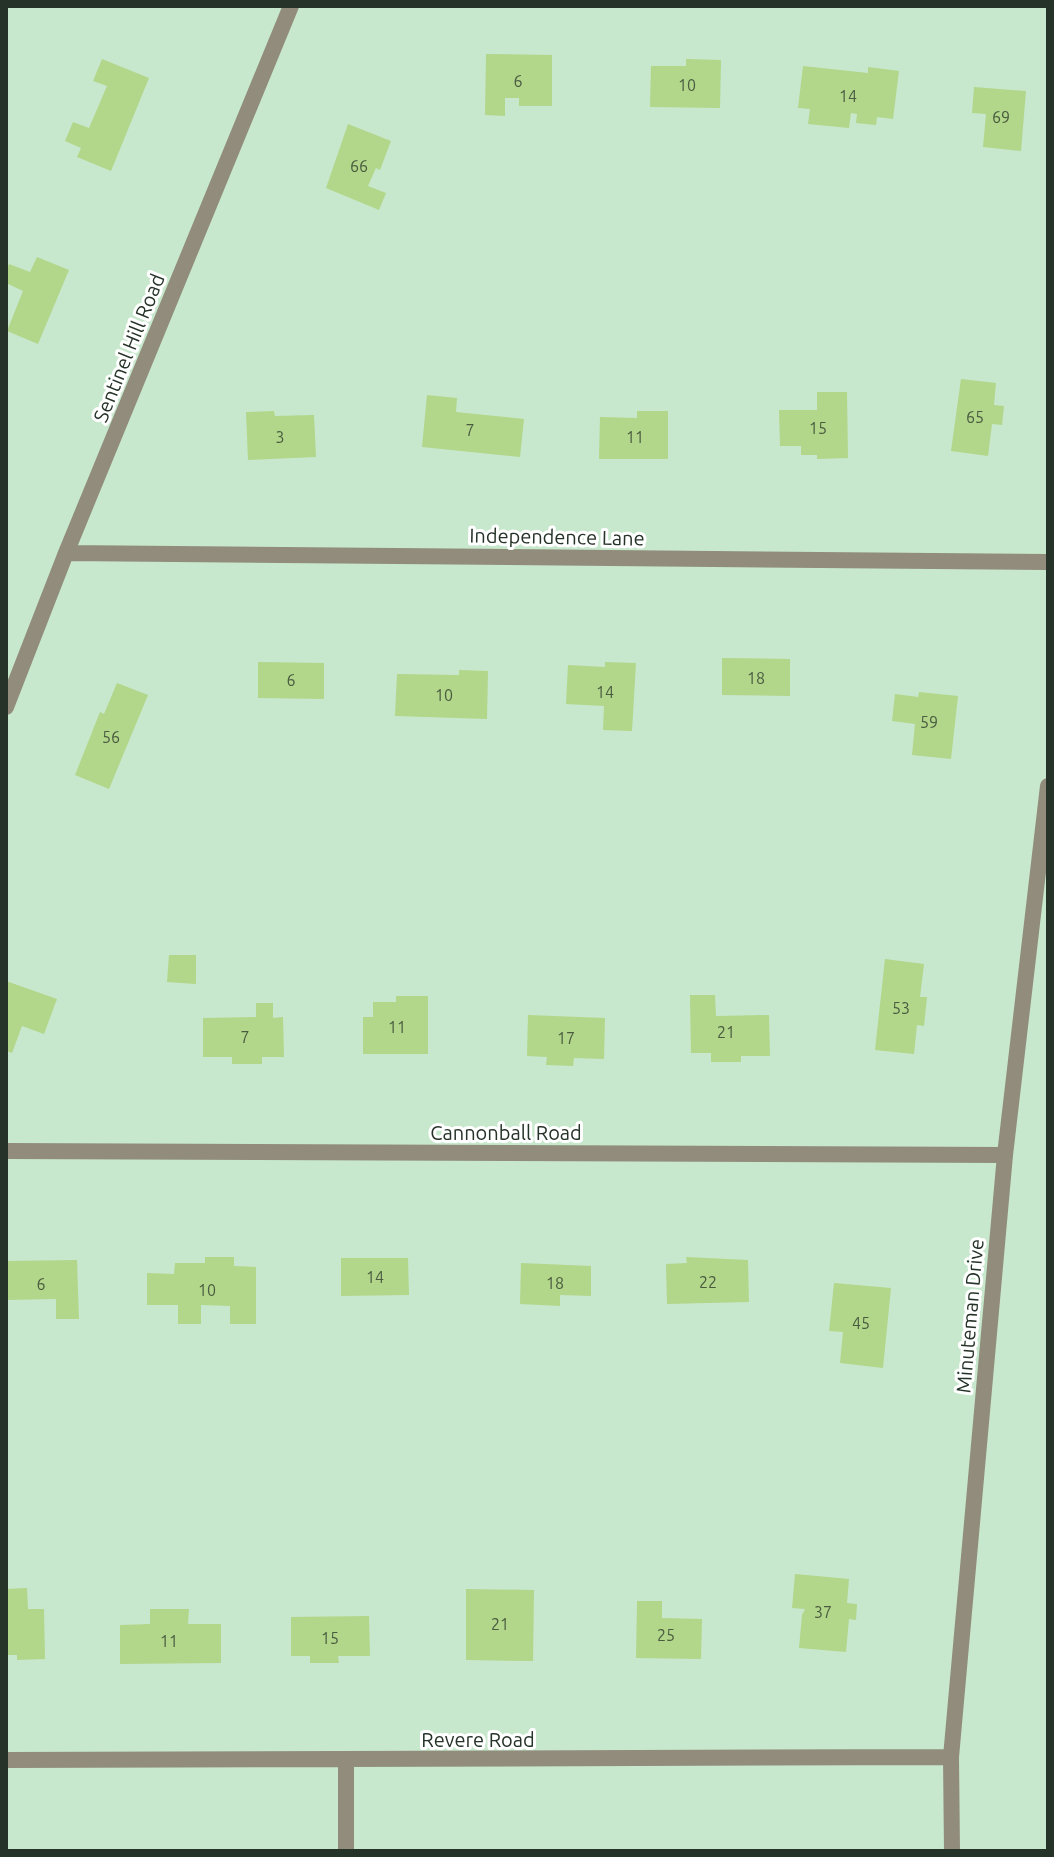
<svg xmlns="http://www.w3.org/2000/svg" width="1054" height="1857" viewBox="0 0 1054 1857" font-family="Ubuntu,sans-serif">
	<style>
		.building { fill: #b2d68a }
		.lines { fill: none; stroke-linecap: round; stroke-linejoin: round }
		.street { stroke: #918c7c; stroke-width: 16 }
		.labels { text-anchor: middle; stroke-width: 6; stroke-linejoin: round; paint-order: stroke }
		.number-label { font-size: 16px; fill: #495c40 }
		.street-label { font-size: 20px; fill: #263328; stroke: #fff }
	</style>
	<rect width="100%" height="100%" fill="#c7e8cc"/>
	<path class="building" d="M486,54L552,55V106H519V98H505V116L485,115Z
		M102,59L149,78L111,171L77,157L81,148L65,141L73,122L89,128L107,86L93,81Z
		M686,59L721,60L720,108L650,107L651,66H686Z
		M803,66L868,73V67L899,71L893,119L877,117L876,125L856,123L857,114L851,113L849,128L808,124L810,109L798,108Z
		M974,87L1026,91L1021,151L983,147L986,114L972,113Z
		M348,124L391,141L380,170L376,168L368,186L386,193L379,210L326,188Z
		M37,257L69,270L38,344L7,331L23,291L6,283V272L9,264L30,272Z
		M961,379L996,383L994,405L1004,406L1002,425L992,424L988,456L951,451Z
		M817,392H847L848,458L817,459V455H801V446H780L779,410H817Z
		M427,395L457,398L456,412L524,419L520,457L422,447Z
		M274,411L275,416L314,415L316,457L248,460L246,412Z
		M637,411H668V459H599L600,417L637,418Z
		M722,658L790,659V696L722,695Z
		M258,662L324,663V699L258,698Z
		M605,662L636,663L632,731L603,730L604,706L566,704L568,665L605,667Z
		M459,670L488,671L487,719L395,716L397,674L459,675Z
		M117,683L148,695L109,789L75,775L100,712L104,714Z
		M919,692L958,696L951,759L912,755L915,724L892,721L895,694L918,697Z
		M169,955H196V984L167,982Z
		M885,959L924,964L920,997H927L924,1026L917,1025L914,1054L875,1050Z
		M6,981L57,999L44,1034L22,1026L12,1053L6,1051Z
		M690,995H715L716,1016L769,1015L770,1056H741V1062H711V1053H691Z
		M396,996H428V1054H363V1017H373V1002H396Z
		M256,1003H273V1018L283,1017L284,1057H262V1064H232V1057H203V1018L256,1017Z
		M528,1015L605,1018L604,1059L574,1058L573,1066L546,1065L547,1057L527,1056Z
		M205,1257H234V1266L256,1267V1324H230V1306L201,1305V1324H178V1305H147V1273L174,1274L175,1263H205Z
		M686,1257L748,1260L749,1302L667,1304L666,1264L687,1263Z
		M341,1258H408L409,1295L341,1296Z
		M77,1260L79,1319H56V1299L6,1300V1261Z
		M521,1263L591,1266V1296L560,1295V1306L520,1304Z
		M834,1283L891,1288L883,1368L840,1363L843,1332L829,1331Z
		M795,1574L849,1579L847,1603L857,1604L856,1620L849,1619L846,1652L799,1648L802,1615L805,1609L792,1608Z
		M27,1588L28,1609H44L45,1659L17,1660V1655H6V1589Z
		M466,1589L534,1590L533,1661L466,1660Z
		M637,1601H662V1618L702,1619L701,1659L636,1658Z
		M150,1609H189L188,1624H221V1663L120,1664V1625L150,1624Z
		M369,1616L370,1656H338L339,1663H310V1656H291V1617Z"/>
	<g class="lines">
		<path class="street" d="M66,553L1048,562
			M6,707L66,553L291,6
			M6,1151L1005,1155
			M6,1760L951,1757
			M346,1851V1761
			M952,1851L951,1757L1005,1155L1048,786"/>
	</g>
	<g class="labels">
		<g class="number-label">
			<text x="518" y="87">6</text>
			<text x="687" y="91">10</text>
			<text x="848" y="102">14</text>
			<text x="1001" y="123">69</text>
			<text x="359" y="172">66</text>
			<text x="975" y="423">65</text>
			<text x="818" y="434">15</text>
			<text x="470" y="436">7</text>
			<text x="280" y="443">3</text>
			<text x="635" y="443">11</text>
			<text x="756" y="684">18</text>
			<text x="291" y="686">6</text>
			<text x="605" y="698">14</text>
			<text x="444" y="701">10</text>
			<text x="929" y="728">59</text>
			<text x="111" y="743">56</text>
			<text x="901" y="1014">53</text>
			<text x="397" y="1033">11</text>
			<text x="726" y="1038">21</text>
			<text x="245" y="1043">7</text>
			<text x="566" y="1044">17</text>
			<text x="375" y="1283">14</text>
			<text x="708" y="1288">22</text>
			<text x="555" y="1289">18</text>
			<text x="41" y="1290">6</text>
			<text x="207" y="1296">10</text>
			<text x="861" y="1329">45</text>
			<text x="823" y="1618">37</text>
			<text x="500" y="1630">21</text>
			<text x="666" y="1641">25</text>
			<text x="330" y="1644">15</text>
			<text x="169" y="1647">11</text>
		</g>
		<g class="street-label">
			<text transform="translate(129 348) rotate(-68)" y="7">Sentinel Hill Road</text>
			<text transform="translate(557 537) rotate(1)" y="7">Independence Lane</text>
			<text x="506" y="1140">Cannonball Road</text>
			<text transform="translate(970 1316) rotate(-85)" y="7">Minuteman Drive</text>
			<text x="478" y="1747">Revere Road</text>
		</g>
	</g>
	<rect width="1054" height="1857" fill="none" stroke="#263328" stroke-width="16"/>
</svg>
